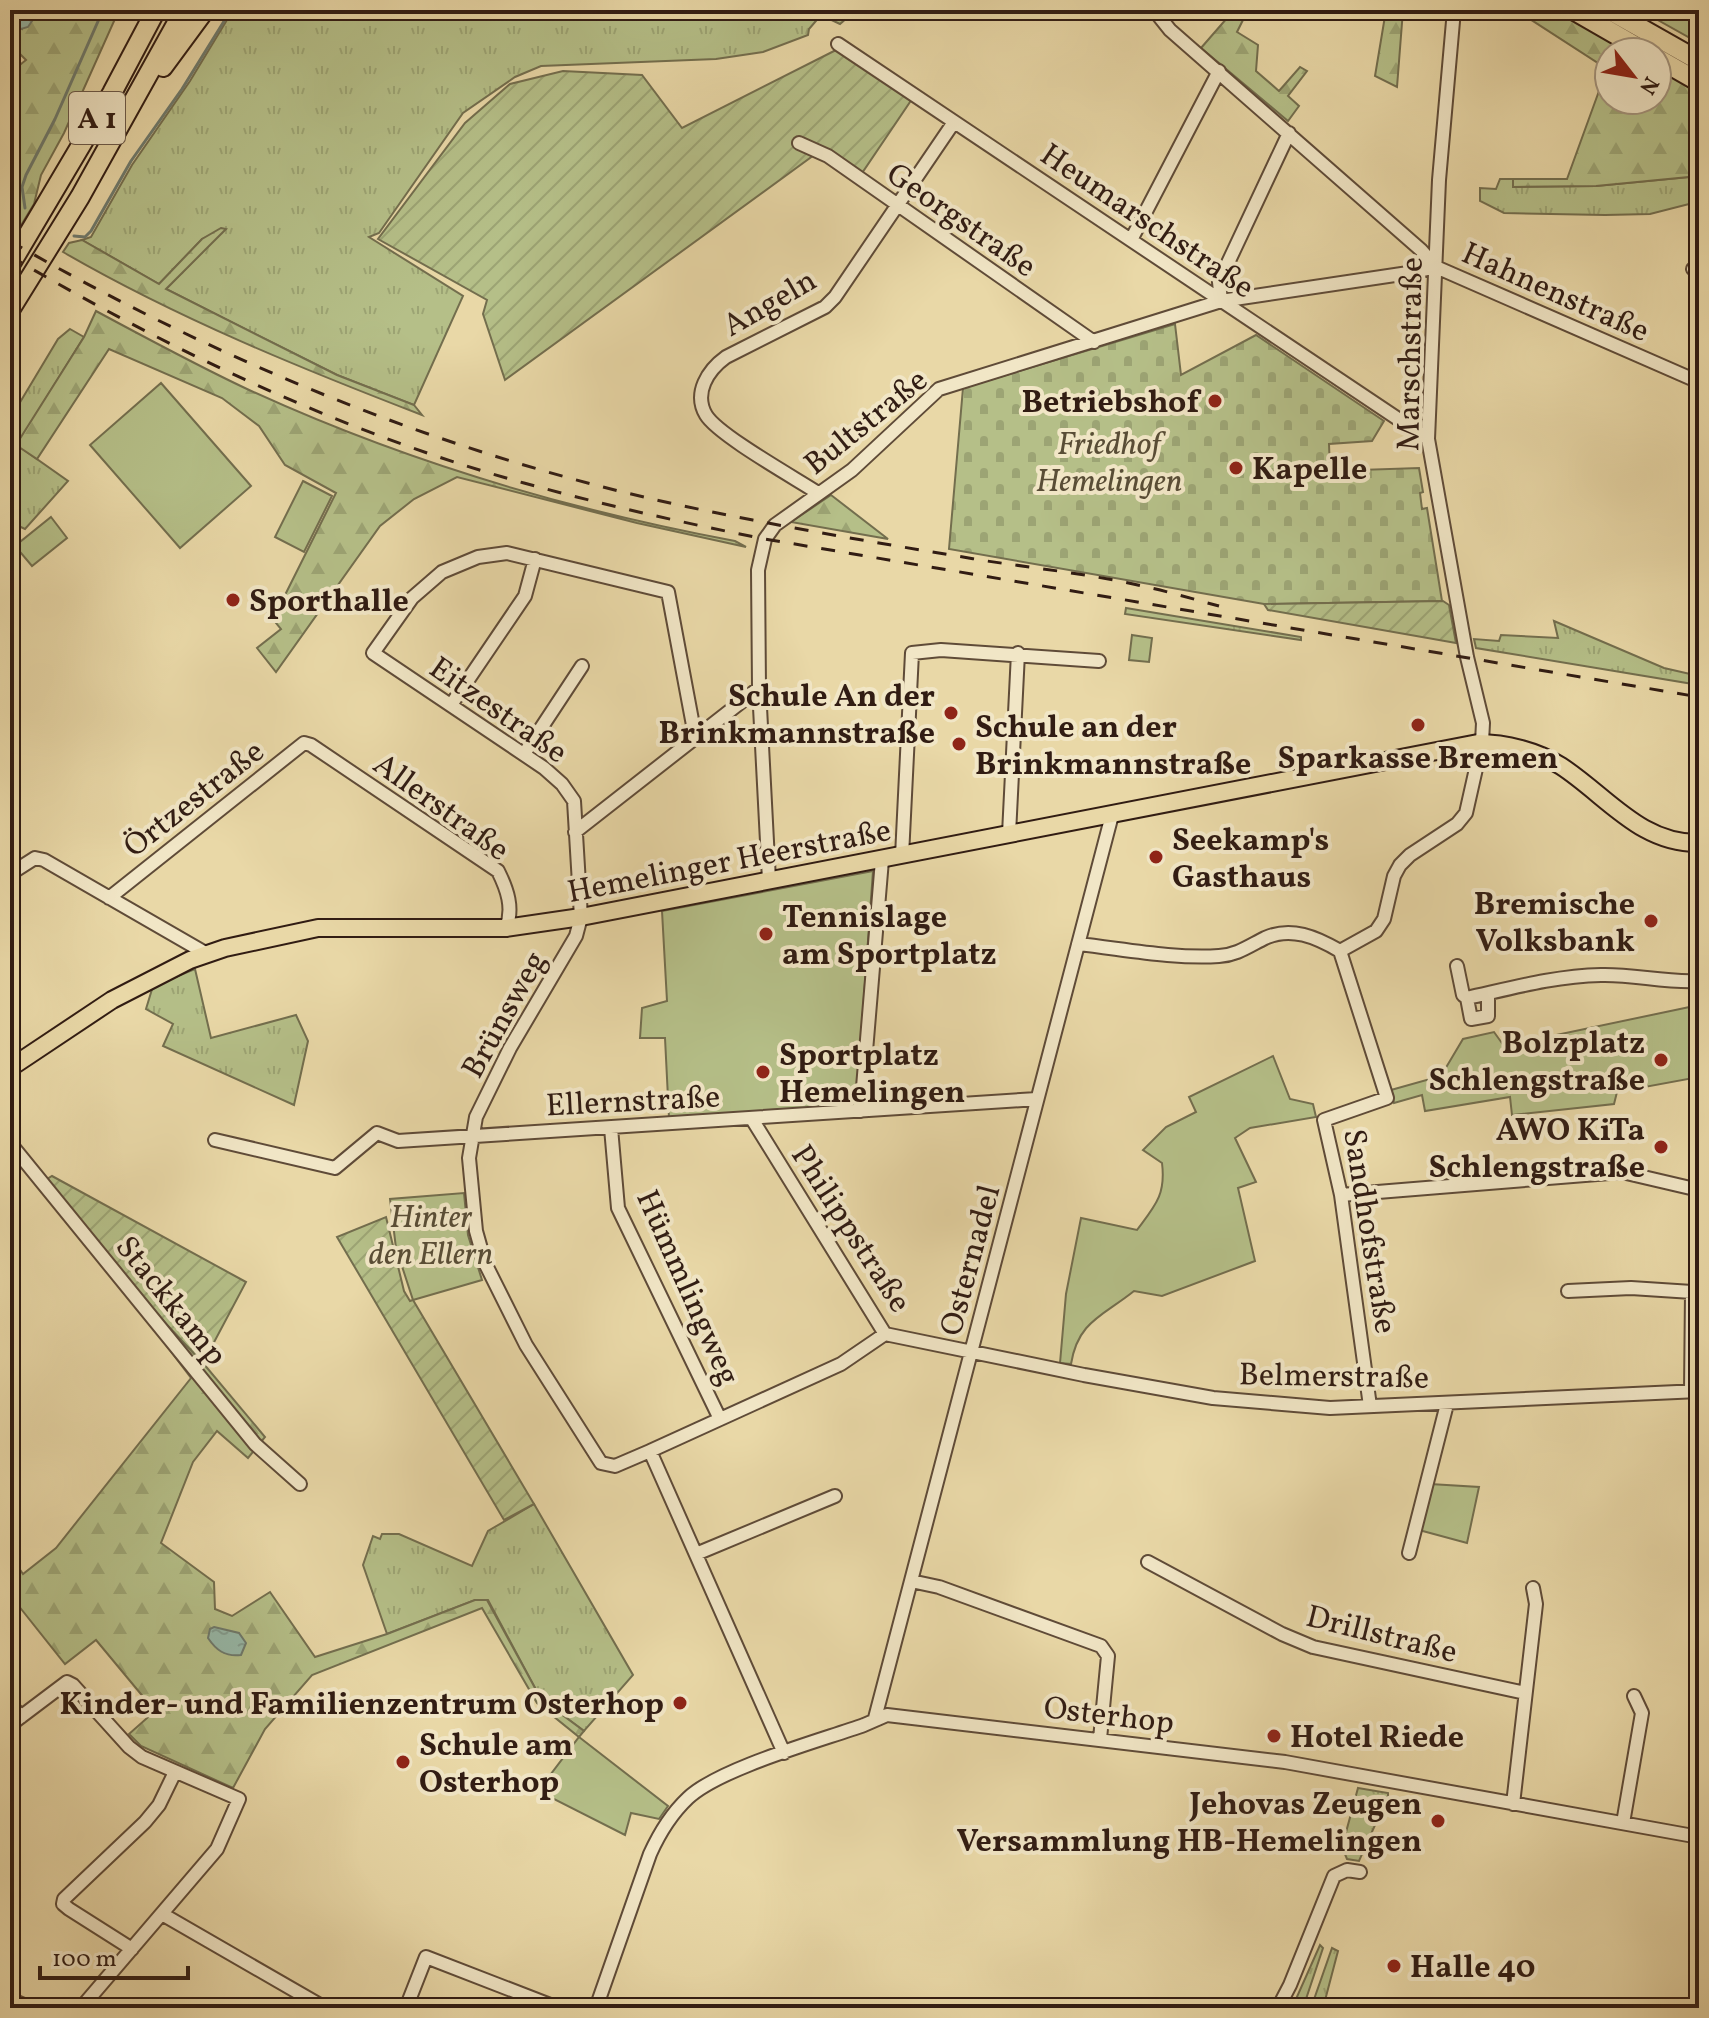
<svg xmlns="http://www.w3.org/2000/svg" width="1709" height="2018" viewBox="0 0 1709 2018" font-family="Vollkorn,serif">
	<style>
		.grass { fill: url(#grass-tufts); stroke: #736e4e; stroke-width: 2 }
		.forest { fill: url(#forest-firs); stroke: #736e4e; stroke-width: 2 }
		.cemetery { fill: url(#cemetery-stones); stroke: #736e4e; stroke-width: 2 }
		.park { fill: #b5bf88; stroke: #736e4e; stroke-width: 2 }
		.garden { fill: url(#garden-furrows); stroke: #736e4e; stroke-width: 2 }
		.water { fill: url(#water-ripples); stroke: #6e7a6d; stroke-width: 2 }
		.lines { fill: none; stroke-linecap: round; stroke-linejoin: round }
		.stream { stroke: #6e7a6d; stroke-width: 3 }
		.minor-casing { stroke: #5f4b38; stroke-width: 16 }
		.major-casing { stroke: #311c13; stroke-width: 20 }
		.highway-casing { stroke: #311c13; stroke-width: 22 }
		.minor { stroke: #f1e6c6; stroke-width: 12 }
		.major { stroke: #e9d8a7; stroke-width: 16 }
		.highway { stroke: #e9d8a7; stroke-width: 18 }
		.rail { stroke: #311c13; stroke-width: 3; stroke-dasharray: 14 14; stroke-linecap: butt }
		.poi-dot { fill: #8f2418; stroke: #f1e6c6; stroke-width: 3 }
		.labels { text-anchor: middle; stroke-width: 8; stroke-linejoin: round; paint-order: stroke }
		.shield { fill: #f1e6c6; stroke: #6b5949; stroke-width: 2 }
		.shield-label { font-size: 30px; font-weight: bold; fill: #311c13 }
		.street-label { font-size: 32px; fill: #311c13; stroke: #f1e6c6 }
		.poi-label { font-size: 32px; font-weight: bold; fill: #311c13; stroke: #f1e6c6; text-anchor: start }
		.park-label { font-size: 32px; font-style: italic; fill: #594d36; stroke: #f1e6c6 }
	</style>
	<defs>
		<pattern id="grass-tufts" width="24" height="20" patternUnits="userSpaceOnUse" patternTransform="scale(2)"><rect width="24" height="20" fill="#b5bf88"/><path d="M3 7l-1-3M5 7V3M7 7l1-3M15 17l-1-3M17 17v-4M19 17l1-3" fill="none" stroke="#9ca474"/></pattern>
		<pattern id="forest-firs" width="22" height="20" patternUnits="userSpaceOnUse" patternTransform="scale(2)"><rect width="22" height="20" fill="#b5bf88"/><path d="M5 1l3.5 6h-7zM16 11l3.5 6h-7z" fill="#9ca474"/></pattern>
		<pattern id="cemetery-stones" width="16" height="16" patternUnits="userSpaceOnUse" patternTransform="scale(2)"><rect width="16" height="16" fill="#b5bf88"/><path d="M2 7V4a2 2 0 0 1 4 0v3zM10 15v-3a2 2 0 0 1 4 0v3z" fill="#9ca474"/></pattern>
		<pattern id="garden-furrows" width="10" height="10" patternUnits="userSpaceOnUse" patternTransform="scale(2)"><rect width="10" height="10" fill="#b5bf88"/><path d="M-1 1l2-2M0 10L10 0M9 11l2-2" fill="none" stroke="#9ca474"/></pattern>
		<pattern id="water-ripples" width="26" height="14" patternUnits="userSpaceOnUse" patternTransform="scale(2)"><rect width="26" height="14" fill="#97b9a9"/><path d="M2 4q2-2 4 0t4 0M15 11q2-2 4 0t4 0" fill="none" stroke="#839e91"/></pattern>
	</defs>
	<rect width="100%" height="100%" fill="#e9d8a7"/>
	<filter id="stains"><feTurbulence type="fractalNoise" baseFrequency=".0025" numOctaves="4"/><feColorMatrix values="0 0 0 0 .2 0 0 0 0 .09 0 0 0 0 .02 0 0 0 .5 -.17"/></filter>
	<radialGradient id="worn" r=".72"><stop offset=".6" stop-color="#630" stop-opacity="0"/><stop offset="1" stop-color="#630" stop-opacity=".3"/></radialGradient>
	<path class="grass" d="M233,10H856L840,24L821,15L809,29L808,35L763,52L716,59L541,66L515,77L463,113L379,233L369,237L463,296L414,405L337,375L166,289L225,229L202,239L159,284L82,240L91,237L132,165L190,81Z
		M1640,10H1694L1699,13V43Z
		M1699,176V204H1689L1650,214L1605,215L1504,213L1480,201V188L1496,189L1500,179H1513V187L1596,186Z
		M70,329L84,337L17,445L68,481L25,529L10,522V419L58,339Z
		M1126,608L1301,637V640L1125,614Z
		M1554,621L1664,668L1699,676V685L1476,648L1474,639L1499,641L1501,635L1558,638Z
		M195,969L211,1038L296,1015L308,1041L294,1105L163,1046L173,1024L146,1009L153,986Z
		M534,1504L633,1675L584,1731L541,1699L488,1600H475L387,1634L363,1565L373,1536L380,1539L382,1534H399L472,1566L488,1531Z
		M1358,1788L1388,1793V1796L1359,1861L1347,1859L1342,1847Z
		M1320,1945L1323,1948L1303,2008H1292Z
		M1332,1948L1338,1951L1323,2008H1311Z"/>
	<path class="forest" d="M33,10H119L64,133L41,175L34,204L20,227L10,222V73L26,60L10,44V19L22,29Z
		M1234,10H1248L1237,32L1258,45L1256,71L1279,91L1300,67L1307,71L1288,96L1299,106L1288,121L1201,48Z
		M1386,10H1403L1397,87L1375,76Z
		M1516,10H1556L1630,52H1609V100H1657V67L1699,92V176L1596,186L1513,187V179H1567L1607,69Z
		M221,228L226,229L166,289L337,375L414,405L422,415C300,368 177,318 63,252L69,243L82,240L159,284L202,239Z
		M96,311C146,338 196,365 247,389C401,460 569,510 735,541L746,547L637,523L457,477L414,499L380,526L276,672L257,648L281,629L267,612L283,599L336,493L285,465L259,426L222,398L109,349L37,459L16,445L84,337Z
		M831,495L888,539L791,522Z
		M152,1309L203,1363L265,1437L248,1458L217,1431L193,1462L161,1543L214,1582L215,1609L232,1616L270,1592L315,1657L387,1634L475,1600H487L541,1699L584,1731L579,1737L537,1703L482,1608L312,1675L265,1729L233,1788L141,1746L129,1734L155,1711L96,1640L65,1664L10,1595V1555L23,1574L56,1548L191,1378L144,1316Z"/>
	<path class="cemetery" d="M1175,324L1181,375L1256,335L1384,421L1372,441L1329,444L1330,471L1419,468L1423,492L1420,493L1422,509L1427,508L1442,601L1264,604L949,549L963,388Z"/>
	<path class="park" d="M161,383L251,486L180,548L90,445Z
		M303,481L332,496L304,552L275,537Z
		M51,517L67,538L32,566L15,546Z
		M1132,635L1152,638L1149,662L1129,660Z
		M873,871L856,1108L669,1118L665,1038H640L642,1008L667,1001L662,911Z
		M1699,1005V1077L1617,1092L1614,1104L1512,1115L1510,1097L1425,1111L1422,1095L1394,1103L1391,1090L1441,1076L1463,1039L1494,1032L1504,1046Z
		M1273,1056L1290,1099L1313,1104L1316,1117L1250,1128L1235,1138L1256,1182L1238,1188L1255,1261L1162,1296L1134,1291C1103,1316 1078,1321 1071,1364L1060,1363L1066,1294L1081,1218L1137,1230C1155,1206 1166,1195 1162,1163L1143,1150L1166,1127L1196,1112L1189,1097Z
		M464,1193L468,1235L482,1280L413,1300L396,1248L390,1199Z
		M1430,1484L1479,1487L1467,1543L1419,1530Z
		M579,1737L668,1806L659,1819L631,1813L625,1835L538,1791Z"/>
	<path class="garden" d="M838,49L912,99L860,176L821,150L505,380L483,314L487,300L378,239L465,123L510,84L563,71L642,75L682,128Z
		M1443,601L1449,605L1456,643L1268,610L1264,604Z
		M52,1176L246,1282L203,1363L152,1309L44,1181Z
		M386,1217L404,1291L410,1301L413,1300L534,1504L504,1520L337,1237Z"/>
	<path class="water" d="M10,10H33L34,18L28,27L21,29L10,19Z
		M214,1627L239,1633L246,1643L241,1655C225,1657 216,1650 208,1638L210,1629Z"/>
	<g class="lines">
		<path class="stream" d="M25,208L22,187L26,175L55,119L103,10
			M74,236L85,237L91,231L131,161L182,89L231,10"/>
		<g class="minor-casing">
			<path id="minor" d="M1154,10L1170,30L1421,250L1436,267L1699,382
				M838,44L1428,439
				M799,143L828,156L1094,342
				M1131,240L1219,71
				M1693,269L1699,268
				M1221,301L1219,282L1289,133
				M818,493C795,478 718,435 706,415C693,393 708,370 726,357L825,307L835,297L954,122
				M451,705L525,596L535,559
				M695,736L668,592L507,553L478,557L442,572L412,598L373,653L544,768L562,784L574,801L581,917L576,936L510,1048L476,1117L469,1158L476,1231L485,1263L526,1345L601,1463L615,1466L650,1451L784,1753
				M524,754L582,666
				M575,832L759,688
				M1009,834L1018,653
				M902,856L912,653L941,650L1099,661
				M10,874L35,858L44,860L207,954
				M769,880L759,688L758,570L765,539L775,525L852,470L939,389L1221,301L1415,272L1436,267
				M109,898L304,743L311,745L498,871C507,889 514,908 506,928
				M1078,944C1124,949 1173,959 1219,956C1237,955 1249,946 1265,938C1291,926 1316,937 1340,951
				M1340,951L1376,931L1384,919L1394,876L1400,865L1410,855L1457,824L1466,813L1482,742L1483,723L1467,657L1428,439L1439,180L1454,10
				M1340,951L1387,1098L1324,1120L1341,1195L1370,1406
				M1457,966L1463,995L1467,998
				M1488,994V1016L1471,1019L1467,998C1512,988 1555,976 1601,975C1634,974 1664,983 1699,981
				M861,1111L882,860
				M752,1119L885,1334L1084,1375L1213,1398L1330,1408L1699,1391
				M611,1128L618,1208L720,1419
				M215,1140L335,1168L377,1133L398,1141L1037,1099
				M10,1143L255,1444L300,1484
				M1341,1195L1622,1172L1699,1190
				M1568,1291L1631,1288L1692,1292L1691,1391
				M650,1451L841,1364L885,1334
				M1409,1553L1447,1404
				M696,1554L835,1496
				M1148,1562L1282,1634L1313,1647L1525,1693
				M911,1581L939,1587L1101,1646L1108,1656L1100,1739
				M10,1704L21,1717
				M875,1718L1112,815
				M10,1725L67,1682L73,1685L129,1747L142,1757L239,1799L217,1849L81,2008
				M1513,1804L1536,1604L1533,1588
				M1623,1823L1642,1713L1634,1696
				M162,1914L325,2008
				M132,1949L69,1909L63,1904L64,1899L145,1822L159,1805L175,1772
				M10,1999L31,2008
				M406,2008L426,1957L558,2008
				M596,2008L650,1854C659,1834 671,1814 688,1798C720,1768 819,1741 864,1725L887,1715L1285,1762L1699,1837
				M1278,2008L1290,1985L1334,1876L1347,1870L1360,1872"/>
		</g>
		<g class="major-casing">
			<path id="major" d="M10,1068L112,1000L190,960L225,948L318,928H506L581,917L1478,743C1506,743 1537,751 1561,766C1607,796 1640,844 1699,843"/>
		</g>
		<g class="highway-casing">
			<path id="highway" d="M1573,10L1646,52
				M1609,10L1699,61
				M1657,58L1699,82
				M163,67L205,10
				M10,265L112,93L156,10
				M10,310L80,197L184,10"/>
		</g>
		<use href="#minor" class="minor"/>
		<use href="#major" class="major"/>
		<use href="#highway" class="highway"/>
		<path class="rail" d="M10,241C218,361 444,454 679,505C781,527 884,544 987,561C1041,569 1097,575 1151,588C1174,593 1196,600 1219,606
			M10,256C169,350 346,434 524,483C604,505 684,523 765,539L1699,697"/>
	</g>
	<g class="poi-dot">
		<circle cx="1215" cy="401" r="8"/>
		<circle cx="1236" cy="468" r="8"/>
		<circle cx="233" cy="600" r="8"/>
		<circle cx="951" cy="713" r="8"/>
		<circle cx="1418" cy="725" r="8"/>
		<circle cx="959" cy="744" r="8"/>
		<circle cx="1156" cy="857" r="8"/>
		<circle cx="1651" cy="921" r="8"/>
		<circle cx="766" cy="934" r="8"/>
		<circle cx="1661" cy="1060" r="8"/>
		<circle cx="763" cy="1072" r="8"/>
		<circle cx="1661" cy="1147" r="8"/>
		<circle cx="680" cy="1703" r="8"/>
		<circle cx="1274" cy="1736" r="8"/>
		<circle cx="403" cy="1762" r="8"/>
		<circle cx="1438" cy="1821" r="8"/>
		<circle cx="1394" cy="1966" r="8"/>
	</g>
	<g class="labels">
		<rect class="shield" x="69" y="92" width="56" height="52" rx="6"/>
		<g class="shield-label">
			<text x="97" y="128">A 1</text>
		</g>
		<g class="street-label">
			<text transform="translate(962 219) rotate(35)" y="11">Georgstraße</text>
			<text transform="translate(1148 220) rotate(34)" y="11">Heumarschstraße</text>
			<text transform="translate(1556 291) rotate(24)" y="11">Hahnenstraße</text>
			<text transform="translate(769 302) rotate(-30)" y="11">Angeln</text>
			<text transform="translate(1409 354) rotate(-89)" y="11">Marschstraße</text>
			<text transform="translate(865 421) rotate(-39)" y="11">Bultstraße</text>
			<text transform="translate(499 709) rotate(35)" y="11">Eitzestraße</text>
			<text transform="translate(193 798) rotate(-38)" y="11">Örtzestraße</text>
			<text transform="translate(442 806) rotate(36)" y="11">Allerstraße</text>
			<text transform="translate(729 860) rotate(-11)" y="11">Hemelinger Heerstraße</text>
			<text transform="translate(503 1014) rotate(-61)" y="11">Brünsweg</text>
			<text transform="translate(633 1100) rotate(-3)" y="11">Ellernstraße</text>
			<text transform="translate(852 1228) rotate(57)" y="11">Philippstraße</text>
			<text transform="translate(1371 1231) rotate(81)" y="11">Sandhofstraße</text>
			<text transform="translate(969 1260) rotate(-75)" y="11">Osternadel</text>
			<text transform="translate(689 1287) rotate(66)" y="11">Hümmlingweg</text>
			<text transform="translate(172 1300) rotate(51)" y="11">Stackkamp</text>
			<text transform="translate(1334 1375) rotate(1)" y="11">Belmerstraße</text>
			<text transform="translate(1382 1633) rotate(14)" y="11">Drillstraße</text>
			<text transform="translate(1109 1714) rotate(7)" y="11">Osterhop</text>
		</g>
		<g class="poi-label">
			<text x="1199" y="412" text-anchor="end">Betriebshof</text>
			<text x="1252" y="479">Kapelle</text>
			<text x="249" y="611">Sporthalle</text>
			<text x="935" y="706" text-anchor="end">Schule An der<tspan x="935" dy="37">Brinkmannstraße</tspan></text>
			<text x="975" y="737">Schule an der<tspan x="975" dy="37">Brinkmannstraße</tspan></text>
			<text x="1418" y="768" text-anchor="middle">Sparkasse Bremen</text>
			<text x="1172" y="850">Seekamp's<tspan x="1172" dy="37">Gasthaus</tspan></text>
			<text x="1635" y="914" text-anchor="end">Bremische<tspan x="1635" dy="37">Volksbank</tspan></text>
			<text x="782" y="927">Tennislage<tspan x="782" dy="37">am Sportplatz</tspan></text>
			<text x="1645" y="1053" text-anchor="end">Bolzplatz<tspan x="1645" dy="37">Schlengstraße</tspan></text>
			<text x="779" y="1065">Sportplatz<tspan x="779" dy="37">Hemelingen</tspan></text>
			<text x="1645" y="1140" text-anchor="end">AWO KiTa<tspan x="1645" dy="37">Schlengstraße</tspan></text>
			<text x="664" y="1714" text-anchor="end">Kinder- und Familienzentrum Osterhop</text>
			<text x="1290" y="1747">Hotel Riede</text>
			<text x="419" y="1755">Schule am<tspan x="419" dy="37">Osterhop</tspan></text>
			<text x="1422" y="1814" text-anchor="end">Jehovas Zeugen<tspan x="1422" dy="37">Versammlung HB-Hemelingen</tspan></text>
			<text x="1410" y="1977">Halle 40</text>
		</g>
		<g class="park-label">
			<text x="1109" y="454">Friedhof<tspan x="1109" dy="37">Hemelingen</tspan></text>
			<text x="431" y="1227">Hinter<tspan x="431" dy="37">den Ellern</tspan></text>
		</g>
	</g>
	<rect width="1709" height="2018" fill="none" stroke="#e9d8a7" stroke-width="40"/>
	<rect x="12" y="12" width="1685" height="1994" fill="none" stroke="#311c13" stroke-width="4"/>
	<rect x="20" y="20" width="1669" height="1978" fill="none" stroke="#311c13" stroke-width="2"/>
	<g transform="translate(1633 76) rotate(121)"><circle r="38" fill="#f1e6c6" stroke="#a4957e" stroke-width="2"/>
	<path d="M0-6L14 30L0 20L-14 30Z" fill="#8f2418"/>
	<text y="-12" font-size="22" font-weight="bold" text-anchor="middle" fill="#311c13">N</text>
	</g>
	<path d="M40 1966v12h148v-12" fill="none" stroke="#311c13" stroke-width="4"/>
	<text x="52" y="1966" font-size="24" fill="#311c13" stroke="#f1e6c6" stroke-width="6" paint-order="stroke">100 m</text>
	<rect width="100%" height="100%" filter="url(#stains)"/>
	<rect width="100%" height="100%" fill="url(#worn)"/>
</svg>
